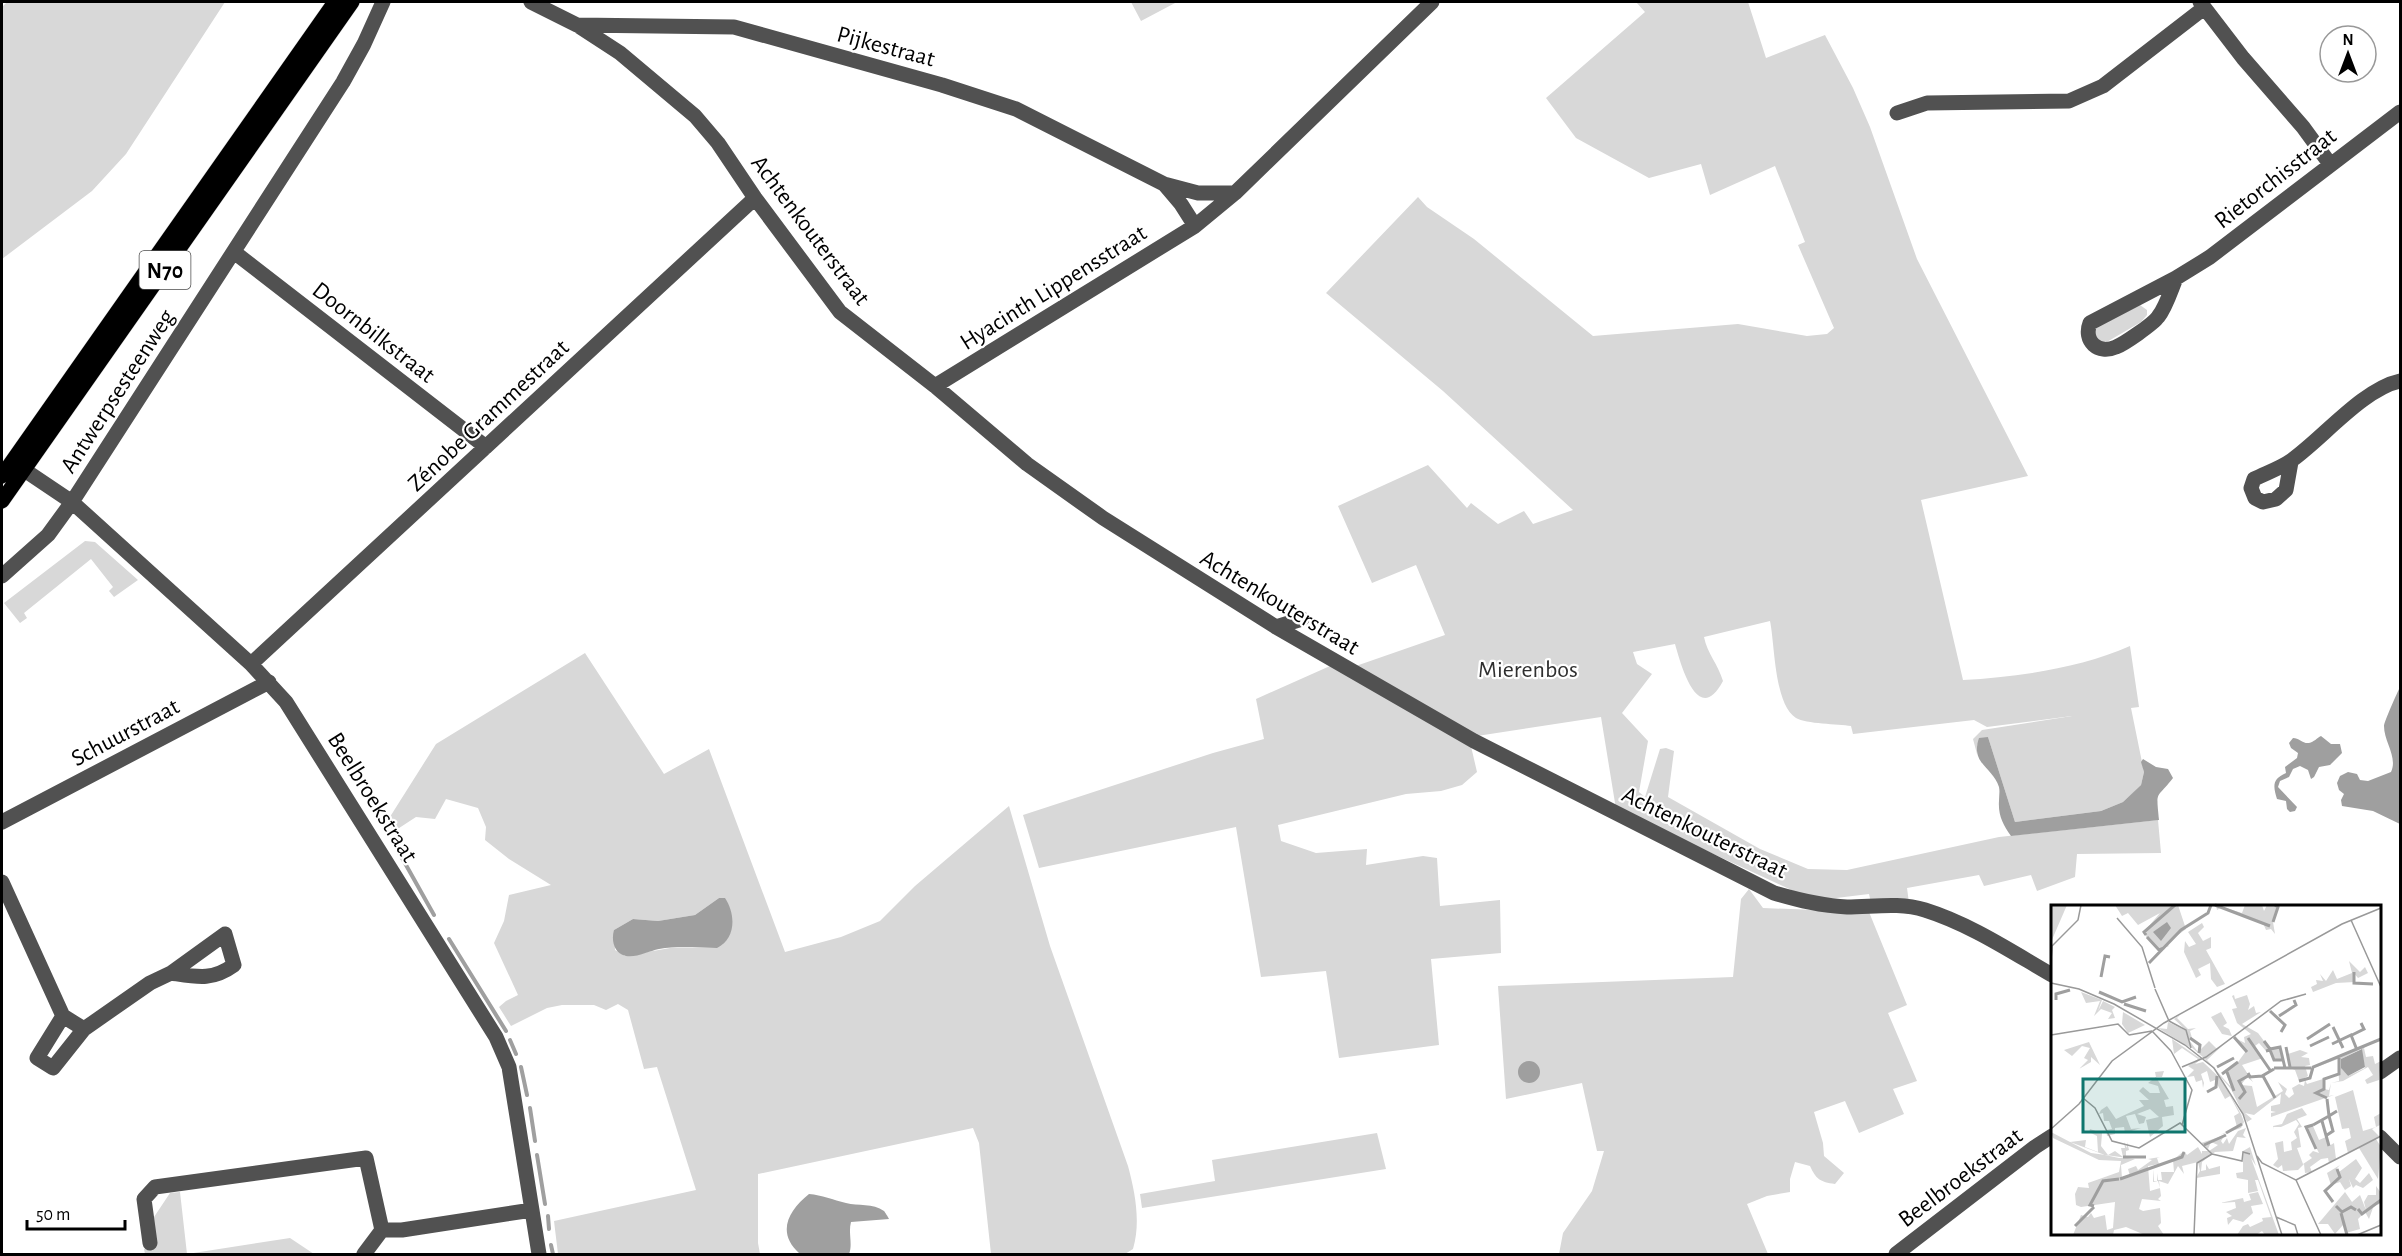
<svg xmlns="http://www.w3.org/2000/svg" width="2402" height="1256" viewBox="0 0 2402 1256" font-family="'Alegreya Sans',sans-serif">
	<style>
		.green { fill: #d8d8d8; fill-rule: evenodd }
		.water { fill: #9f9f9f }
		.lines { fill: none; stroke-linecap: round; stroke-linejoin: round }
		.stream { stroke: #9f9f9f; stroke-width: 4 }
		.major-casing { stroke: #dbdbdb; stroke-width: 16 }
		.minor { stroke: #515151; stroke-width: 15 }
		.major { stroke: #000; stroke-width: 15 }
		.labels { text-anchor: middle; stroke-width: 4.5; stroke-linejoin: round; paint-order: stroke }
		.shield { fill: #fff; stroke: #4c4c4c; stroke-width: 1.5 }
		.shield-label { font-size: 22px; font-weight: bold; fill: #000 }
		.street-label { font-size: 24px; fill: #000; stroke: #fff }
		.park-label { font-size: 24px; fill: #2f2f2f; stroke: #fff }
		.inset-river { fill: none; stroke: #9f9f9f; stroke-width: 3 }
		.inset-road { fill: none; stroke: #999; stroke-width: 1.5 }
		.view { fill: #0f766e; fill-opacity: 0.15; stroke: #0f766e; stroke-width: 3 }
		.inset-edge { fill: none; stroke: #000; stroke-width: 3 }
	</style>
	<rect width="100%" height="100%" fill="#fff"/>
	<path class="green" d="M7,2H225L126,154L92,191L2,259V7Z
		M1131,2H1177L1141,21Z
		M1636,2H1748L1766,58L1825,35L1853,88L1870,127L1917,259L2028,476L1921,500L1963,680C2019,677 2080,668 2130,646L2139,707L2131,708L2144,772L2141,785L2134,792L2123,802L2101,811L2015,822L1988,737L1977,745V754L1973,739L1982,730L2072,716L1987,727L1974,720L1853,734L1851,726C1838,724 1806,724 1796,718C1774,704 1775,645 1770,621L1704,637C1707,653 1718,664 1723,681C1698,728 1681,665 1675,644L1633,652L1637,664L1652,674L1622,713L1648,741L1639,792L1645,797L1660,749L1666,748L1674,751L1668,797L1760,849L1808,869L1847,870L1999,837L2158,820L2161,853L2077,854L2075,877L2037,891L2031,875L1984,886L1979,875L1907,888L1909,903H1871L1869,894L1828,899L1800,894L1616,809L1601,717L1477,736L1353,667L1445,635L1416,565L1372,583L1338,506L1428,465L1467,508L1471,503L1498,524L1524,511L1533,524L1573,510L1443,391L1326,293L1418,197L1427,207L1474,239L1593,336L1738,324L1807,336L1827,334L1834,328L1798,245L1805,242L1775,166L1710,195L1701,164L1649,178L1576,138L1546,98L1645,12Z
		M2140,305L2147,310V315L2141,322L2105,343H2101L2094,336L2095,328Z
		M85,541L95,542L138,580L114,597L109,591L113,587L91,559L24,613L27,618L20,623L4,603Z
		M585,653L664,774L709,749L785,952L841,937L880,921L915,886L1009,806L1050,946L1128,1166C1135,1192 1141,1222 1133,1249L1125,1254H991L979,1143L973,1128L758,1174V1243L760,1254H558L554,1221L696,1190L657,1067L644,1069L628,1010L618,1004L606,1010L594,1005H562L547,1008L511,1026L499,1007L506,1001L518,995L494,943L504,921L509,895L551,885L509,859L485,840L486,827L478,808L446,799L435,819L416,817L393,832L388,820L436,744ZM719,898L717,948H670L625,956L615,950L614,930L633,919L658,921L695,915Z
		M1330,666L1470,742L1477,772L1462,785L1441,791L1406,794L1278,825L1281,841L1316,853L1367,849L1366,865L1423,856L1437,858L1440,906L1500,900L1501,953L1431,959L1439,1045L1339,1058L1326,971L1261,977L1236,827L1039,868L1023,815L1213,753L1264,739L1256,699Z
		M1749,889L1763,908L1869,912L1907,1005L1888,1013L1917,1081L1893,1089L1904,1114L1859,1133L1845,1101L1814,1112L1823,1143L1824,1156L1844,1173L1835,1184C1820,1182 1816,1179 1810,1166L1795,1162L1790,1179V1192L1767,1196L1747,1204L1768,1254H1559L1563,1233L1592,1191L1604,1151H1597L1582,1083L1506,1099L1498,986L1733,977L1741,899Z
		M1377,1133L1386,1169L1142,1208L1140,1194L1215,1181L1212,1160Z
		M180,1192L187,1254L290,1238L314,1254H145L144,1249L156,1242L152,1220L170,1193Z"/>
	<path class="water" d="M2400,687V824L2373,811L2342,806L2341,800L2344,794L2339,790L2337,783L2340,776L2348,772L2357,774L2360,780L2368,781L2391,772C2398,757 2384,742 2384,726C2384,722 2398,691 2400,687Z
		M2321,736L2331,744H2340L2342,753L2330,765L2319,767L2314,777L2311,779L2308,770L2300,766L2293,769L2289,777L2280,781L2278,787L2297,807L2295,811L2290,812L2287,809L2286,801L2277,799C2273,786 2272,779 2286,773L2285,767L2297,758L2298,753L2291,748L2289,743L2293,738C2299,738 2303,744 2309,743C2314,742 2317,738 2321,736Z
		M1988,737L2015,822L2101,811L2123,802L2141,785L2144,772L2141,762L2143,759L2156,767L2168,769L2173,778C2156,800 2156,789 2159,820L2011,836C2003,825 1998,815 1999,801C1999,796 2000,792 1999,787C1993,767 1970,764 1979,738Z
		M719,898H725C736,914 736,939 717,948C698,948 678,946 659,949C649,951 636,958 626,956C614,954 611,940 614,930L633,919L658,921L695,915Z
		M1518 1072a11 11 0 1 1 22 0a11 11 0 1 1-22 0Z
		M809,1194C822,1195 833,1200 846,1203C858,1206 873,1203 884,1211C885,1212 888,1217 889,1219L851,1222C848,1233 853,1244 849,1254H800C776,1233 788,1211 809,1194Z"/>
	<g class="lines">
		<path class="stream" d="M392,840L434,915
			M449,939L506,1031
			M510,1040L516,1054
			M521,1067L527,1095
			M530,1108L535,1141
			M537,1155L545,1204
			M548,1216L549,1229
			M551,1245L553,1254"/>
		<g class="major-casing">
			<path id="major" d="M2,476L335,2
				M2,501L352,2"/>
		</g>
		<path class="minor" d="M531,2L577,25L620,53L695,116L718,143L755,198L840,312L935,386L1027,464L1103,518L1276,627L1474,741L1774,893C1798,900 1821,906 1847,907C1873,907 1899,902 1925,910C1970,924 2012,952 2052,975
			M2200,2L2243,58L2303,127L2330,164
			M577,25L734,27L942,85L1016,109L1164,184L1198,193H1235
			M1897,113L1927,103L2069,101L2103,86L2204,8
			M1164,184L1181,204L1195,226
			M234,252L486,447
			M2176,278C2171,290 2166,307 2158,317C2153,324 2124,344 2116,347C2098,355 2083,341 2090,323L2176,278L2210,257L2400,112
			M935,386L1195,226L1235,193L1432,2
			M2291,462L2286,490L2276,499L2263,502L2255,498L2251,488L2254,479C2266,473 2281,468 2292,460C2323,438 2363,389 2400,381
			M14,463L72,502L251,664L286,702L496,1037L509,1067L539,1254
			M2,576L48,535L72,502L343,82L364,44L383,2
			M1276,627L1302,619
			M251,664L755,198
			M2,822L269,682
			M2,882L63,1016L84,1029L150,983L171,973L225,934L234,965C212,981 197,977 171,973
			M63,1016L37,1058L53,1068L84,1029
			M2380,1072L2400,1058
			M2380,1137L2400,1157
			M382,1230H402L532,1210
			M150,1243L144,1199L155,1187L366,1158L382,1230
			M364,1254L382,1230
			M1896,1254L2035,1147L2052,1136"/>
		<use href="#major" class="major"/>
	</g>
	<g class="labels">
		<rect class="shield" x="139.5" y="251" width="51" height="38" rx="4.5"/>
		<g class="shield-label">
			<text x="165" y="278">N70</text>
		</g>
		<g class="street-label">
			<text transform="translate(886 46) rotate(15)" y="8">Pijkestraat</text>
			<text transform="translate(2275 178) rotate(-38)" y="8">Rietorchisstraat</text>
			<text transform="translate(811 230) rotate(53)" y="8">Achtenkouterstraat</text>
			<text transform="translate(1053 287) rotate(-32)" y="8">Hyacinth Lippensstraat</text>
			<text transform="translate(374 332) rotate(38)" y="8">Doornbilkstraat</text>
			<text transform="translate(117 391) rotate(-57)" y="8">Antwerpsesteenweg</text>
			<text transform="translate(488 415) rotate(-43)" y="8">Zénobe Grammestraat</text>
			<text transform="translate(1280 602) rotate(31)" y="8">Achtenkouterstraat</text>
			<text transform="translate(125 732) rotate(-28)" y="8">Schuurstraat</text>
			<text transform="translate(373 797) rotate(58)" y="8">Beelbroekstraat</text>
			<text transform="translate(1705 832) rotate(26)" y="8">Achtenkouterstraat</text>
			<text transform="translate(1960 1177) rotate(-37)" y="8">Beelbroekstraat</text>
		</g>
		<g class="park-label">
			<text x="1528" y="677">Mierenbos</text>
		</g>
	</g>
	<g transform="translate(2051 905)">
		<rect width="330" height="330" fill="#fff"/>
		<path d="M0,0H16L0,37L1,32ZM64,0H127L135,24L115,39L118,41L107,45L92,28L109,8L87,20L77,8L71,11ZM165,0L191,8L194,0H211L213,6L216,0H228L222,17L224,29L220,24L215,25L212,18L171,2L166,5ZM151,18L153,22L147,28L152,36L160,32V43L155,45L174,79L166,82L160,74L159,58L147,64L150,70L145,73L133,47L134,36L138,42L145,39L137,27ZM298,56L309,67L314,62L317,68L307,73L302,67L304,77L285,78L262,87L260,82L266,79L265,75L272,76L269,69L275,76L282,65L286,74L301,68ZM30,87L51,95L47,106L52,96L64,102L61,105L64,113L57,114L61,108L50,104L43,111L49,96L35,98ZM183,90L184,94L196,90L199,99L197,105L203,101L205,108L210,107L191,119L207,128L219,144L229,142L233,155H223L219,145L215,146L208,138L204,141L212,153L191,160L202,177L196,172L190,180L201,181L206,202L232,186L227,177L236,184L234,189L238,193L243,189L241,183L248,179L253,181L254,175L256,179L272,174L273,184L278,185L280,178L288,176L287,154L263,163L261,170L259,175L260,163L324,136L313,143L315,152L322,151L324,159L330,156L328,175L316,179L314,175L322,170L317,162L292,176L280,178L278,191L283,190L220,212V208L225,207L220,206V201L229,199L230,189L203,210L194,208L201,214L196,217L180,184L153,153L158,150L153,153L140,142L137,134L140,143L107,123L116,124L117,117L136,126L123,114L129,110L126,113L137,124L145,123L139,126L141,133L138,135L147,147L158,136L166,144L173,139L156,155L180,182L174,165L187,157L195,146L182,132L194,138L193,132L200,129L186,118L181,104L186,103L181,91ZM310,144L314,163L297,171L291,164L290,154ZM72,107L94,120L77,128L71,119ZM170,107L176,118L172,121L178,124L181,131L171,129L160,112ZM121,134L150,154L144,159L152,157L170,174L190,209L193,217L190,223L169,230L186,222L183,211L188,208L179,191L174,194L164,175L159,177L156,166L150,169L153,178L152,183L151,175L145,177L143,171L136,172L143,165L137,161L147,154L131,143L123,149ZM38,137L49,160L40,152V157L28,164L37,155L33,153L39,143L31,141L21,151L13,145ZM249,145L257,148L250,152L258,153L259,160L254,161L257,171L248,176L244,165L239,163L237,149ZM113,166L111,172H105L118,194L113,195L115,202L122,201L123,210L111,212L112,221L99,232L95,215L108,212L99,204L86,209L95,212L93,218L88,219L84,209L75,211L80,224L90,223L74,228L73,222L64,223V229L56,231L55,225L61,224L58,216H53L52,208L48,209L50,205L56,201L65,214L93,201L88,195H98L88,186L92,182L99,188H109L107,181L97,178L105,172L104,167ZM302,185L312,226L325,222L323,212L330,208V224L329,220L321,224L328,231L325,234L330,242L327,274L308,243L297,248L294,236L300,233L298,223L291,224L284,192ZM251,203L256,210L246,214L251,222L247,223L250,242L246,243L252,259L261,253L258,250L262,246L268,248L255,223L262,221L268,235L275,232L278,241L283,238L285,254L278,258L277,253L270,254L259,262L261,267L254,268L253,259L247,265L232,266L231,260L227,263L222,260L227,254L224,238L232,236L233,247L241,245L240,237L246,233L243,227L248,219L245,215L230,222H222L223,225L222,221L231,219L236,209ZM195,223L192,230L195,233L186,232L182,246L164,247L151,257L150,266L155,265V259L158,264L169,261V269L145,273L149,266L147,257L131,261L133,269L127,261L117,279L108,276L110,291L107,294L110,296L91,294L88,304L92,306L109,303L110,318L107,321L113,330H94L75,322L63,325L62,330H22L30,310L37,312L40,308L43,313L54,310L56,325L62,323L64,297L30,302L25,300L24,289L27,282L38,283L37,278L68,267L70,256L48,255L2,233L0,227L40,248L84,254L70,260L71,273L79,271L77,264L85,261L87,265L101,255L97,254L109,252L106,253L108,259L97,261L99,286L109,283L107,276L102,277V264L103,276H106V268L107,275H111L110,267H123L122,255L133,246L136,250L147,242L151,249V246H158L167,240L160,237L157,244L150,238L174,230L170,236L172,239L176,233L178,239L187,226ZM39,224L51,228L50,241L57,250L64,246L72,252L70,243H74L73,237L76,243V237L78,245L75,246V252L89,253H68L54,250L19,237L35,235L34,242L47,247L46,231L38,227ZM199,242L205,261L200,253L228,330H214L211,326L205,330H186L192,321L197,319L199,322L212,316L211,313L220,312L207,275H204L207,286L197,288V275L186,273L185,268L192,267V246ZM305,254L311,263L304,274L309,278L318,268L322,275L312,283L305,280L302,283L298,274L300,281L294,285L289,277L280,280L276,268L289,260L286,263L288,267ZM325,281L330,288V299L323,300L318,314L314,307L307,314L309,324L295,328L292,320L284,329L277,319H267L294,287L301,297L309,290L315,305L313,297L317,290H325ZM207,287L212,299L200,301L202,308L192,317L182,314L177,320L176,313L181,311L175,307L185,303L184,297L169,298L192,293L193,297L200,295L198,289Z" fill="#d8d8d8" fill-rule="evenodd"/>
		<path d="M116,17L120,23L110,36L102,27ZM311,144L314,162L297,171L290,163V154Z" fill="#9f9f9f"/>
		<path class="inset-river" d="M164,0L219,21M222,17L227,2L224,0M95,30L93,27L124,0M96,32L108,45L113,43M98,58L130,25L157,8L160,0M303,67V78L322,79M50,72L54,51L59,52M48,87L71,97L85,92M5,95V89L19,85M73,99L95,106M219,106L234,120L230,127M228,111L245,100L243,95M282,122L292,143M301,130L313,124L310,118M183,132L196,147M139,133L149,140L148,148M197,133L219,165M256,134L279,119M213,136L219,144L229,142L234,163M281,139L300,130L306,145M259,141L278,132M235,142L239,162M215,146L219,145L223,155H233M166,162L183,153M223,163H260M176,167L183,186M197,168L199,172L211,171L223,164M171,169L187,157M212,171L224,193M248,176L259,173L262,162L330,134M156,187L165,182L166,171M276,193L265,188L273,184V174L288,169V153M188,194L194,187L188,176L197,171M271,216L278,241M262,220L278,211L276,194M262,220L255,222L265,244M175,228L191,219M276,230L282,226L278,211L286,206M153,240L175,230M72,252H95M69,274L131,252L133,247M282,297L274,286L289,272L286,264M43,301L39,300L52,276L68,274M285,301L291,307L300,302L305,305M307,304L311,309L330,295M290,308L296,330M24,321L43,302"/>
		<path class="inset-road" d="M66,13L91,42L104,83M300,15L330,82M0,56L1,41L27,15L30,0M0,78L28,84L63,99L134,140L163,163L192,209L231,330M104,84L118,116M118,116L135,125L140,143M101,126L120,146M0,130L67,119L78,130M78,130L101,126M120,146L141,185L131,220M131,162L155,152L230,96L255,89M32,193L44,203L61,236L88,243L129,218L161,249M0,224L28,199L61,156L113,118L291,19L330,3M161,249L191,256L192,247L199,249M206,251L211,258L245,275L270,330M245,275L330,231M225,312L244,320L247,330M143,330L146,258L161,249M306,330L330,320"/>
		<path class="view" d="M32,174H134V227H32Z"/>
		<rect width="330" height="330" class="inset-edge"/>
	</g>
	<rect width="2402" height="1256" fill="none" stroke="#000000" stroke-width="6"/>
	<g transform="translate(2348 54)"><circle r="28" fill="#ffffff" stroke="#999999" stroke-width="1.5"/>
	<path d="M0-4.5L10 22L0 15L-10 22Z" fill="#000000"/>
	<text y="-9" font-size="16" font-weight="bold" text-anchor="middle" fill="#000000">N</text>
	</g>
	<path d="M27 1220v9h98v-9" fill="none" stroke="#000000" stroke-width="3"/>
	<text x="36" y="1220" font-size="18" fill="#000000" stroke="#ffffff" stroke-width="4.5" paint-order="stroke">50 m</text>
</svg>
